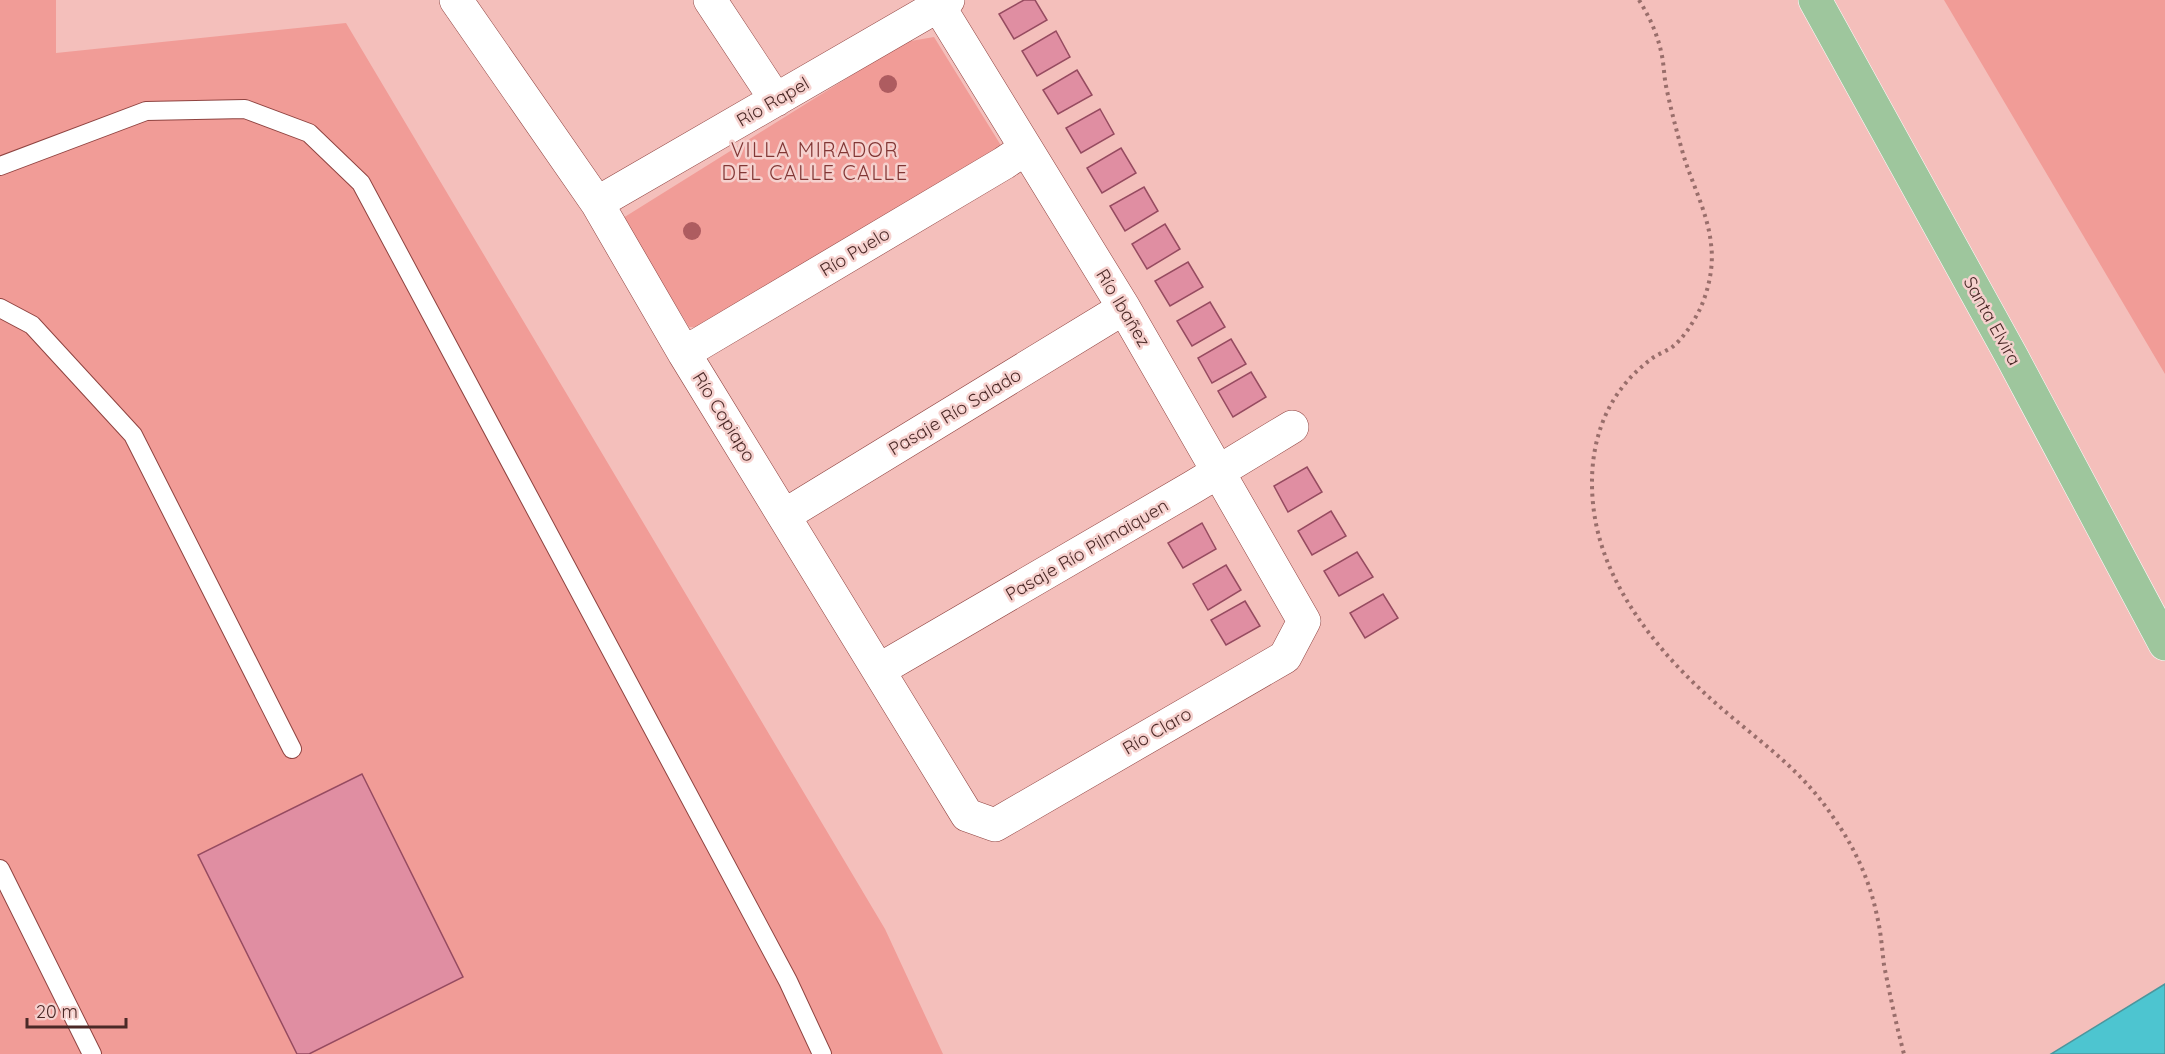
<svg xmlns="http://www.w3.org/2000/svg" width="2165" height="1054" viewBox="0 0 2165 1054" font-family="Quicksand,sans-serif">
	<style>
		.green { fill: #f19c97 }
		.water { fill: #4dc5d0; stroke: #4c969d; stroke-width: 1.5 }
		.building { fill: #e08ea2; stroke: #964b60; stroke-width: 1.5 }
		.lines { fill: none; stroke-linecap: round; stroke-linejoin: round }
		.service-casing { stroke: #8f4340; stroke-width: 20 }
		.minor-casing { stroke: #8f4340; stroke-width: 34 }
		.primary-casing { stroke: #fff; stroke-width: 34 }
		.path { stroke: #996e6b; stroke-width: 4; stroke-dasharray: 3 4.5; stroke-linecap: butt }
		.service { stroke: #fff; stroke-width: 18 }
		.minor { stroke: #fff; stroke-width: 33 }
		.primary { stroke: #9ec69d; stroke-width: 33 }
		.tree { fill: #ae5c60 }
		.labels { text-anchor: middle; stroke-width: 5; stroke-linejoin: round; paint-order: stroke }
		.street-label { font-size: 18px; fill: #4b2927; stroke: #f6d1ce }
		.neighbourhood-label { font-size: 20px; letter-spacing: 1.5px; fill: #823735; stroke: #f6d1ce }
	</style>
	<rect width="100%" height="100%" fill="#f4bfbb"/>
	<path class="green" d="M0,0H56V53L346,23L885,929L943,1054H0Z
		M1944,0H2165V374Z
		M934,37L1005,152L711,328L689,327L623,218L905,42Z"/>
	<path class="water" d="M2165,984V1054H2051Z"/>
	<path class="building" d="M1024,0H1035L1047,20L1014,39L999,14Z
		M1056,31L1070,57L1037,76L1022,51Z
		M1077,70L1092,95L1058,114L1043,90Z
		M1100,109L1114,134L1081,153L1066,128Z
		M1121,148L1136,173L1102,193L1087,168Z
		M1144,187L1158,211L1125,231L1110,206Z
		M1165,224L1180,249L1147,269L1132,244Z
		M1188,262L1203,287L1170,306L1155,281Z
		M1210,302L1225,327L1192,346L1177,321Z
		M1231,339L1246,364L1212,383L1198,358Z
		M1251,372L1266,397L1233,417L1218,391Z
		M1307,467L1322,492L1288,512L1274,486Z
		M1331,511L1346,536L1312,555L1298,531Z
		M1202,523L1216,549L1183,568L1168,543Z
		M1357,552L1373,577L1339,596L1324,571Z
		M1226,565L1241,590L1208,610L1193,584Z
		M1383,594L1398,618L1365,638L1350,613Z
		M1245,601L1260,626L1226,645L1211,620Z
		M362,774L463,977L309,1054H297L198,855Z"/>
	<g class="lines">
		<g class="service-casing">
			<path id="service" d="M0,166L146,111L245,109L309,133L361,183L788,981L822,1054
				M0,308L32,325L133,435L292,749
				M0,869L92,1054"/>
		</g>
		<g class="minor-casing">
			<path id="minor" d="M456,0L597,203L684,353L967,815L995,825L1285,657L1304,621L1124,308L935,0
				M710,0L776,100
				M597,203L948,0
				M684,353L1004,163L1025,149
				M785,515L1124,308
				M879,670L1193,487L1292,427"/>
		</g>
		<g class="primary-casing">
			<path id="primary" d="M1815,0L2012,357L2165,644"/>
		</g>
		<path class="path" d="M1639,0C1650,18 1658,35 1662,56C1664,66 1664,76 1666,86C1671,110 1677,133 1684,157C1693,186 1708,214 1711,244C1714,265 1709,289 1700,309C1693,323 1683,339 1671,348C1664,352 1656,355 1650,360C1601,397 1586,453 1594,512C1604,585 1657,651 1711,699C1755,739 1799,766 1833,817C1854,846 1870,881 1877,916C1881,932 1882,949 1884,965C1890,995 1896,1024 1904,1054"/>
		<use href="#service" class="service"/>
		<use href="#minor" class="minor"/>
		<use href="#primary" class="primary"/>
	</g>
	<g class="tree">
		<circle cx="888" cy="84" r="9"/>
		<circle cx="692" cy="231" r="9"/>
	</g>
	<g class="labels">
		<g class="street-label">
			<text transform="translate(773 102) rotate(-30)" y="6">Río Rapel</text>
			<text transform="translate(855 252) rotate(-31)" y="6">Río Puelo</text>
			<text transform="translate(1123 308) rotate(59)" y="6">Río Ibañez</text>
			<text transform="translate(1992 321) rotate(61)" y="6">Santa Elvira</text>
			<text transform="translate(955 412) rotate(-31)" y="6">Pasaje Río Salado</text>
			<text transform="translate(724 417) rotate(58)" y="6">Río Copiapo</text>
			<text transform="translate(1087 550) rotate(-30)" y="6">Pasaje Río Pilmaiquen</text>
			<text transform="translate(1157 731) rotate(-30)" y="6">Río Claro</text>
		</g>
		<g class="neighbourhood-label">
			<text x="815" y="157">VILLA MIRADOR<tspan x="815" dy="23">DEL CALLE CALLE</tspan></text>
		</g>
	</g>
	<path d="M27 1018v9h99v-9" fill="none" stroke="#4b2927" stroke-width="3"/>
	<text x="36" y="1018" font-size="18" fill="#4b2927" stroke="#f6d1ce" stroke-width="4.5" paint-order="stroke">20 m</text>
</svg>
